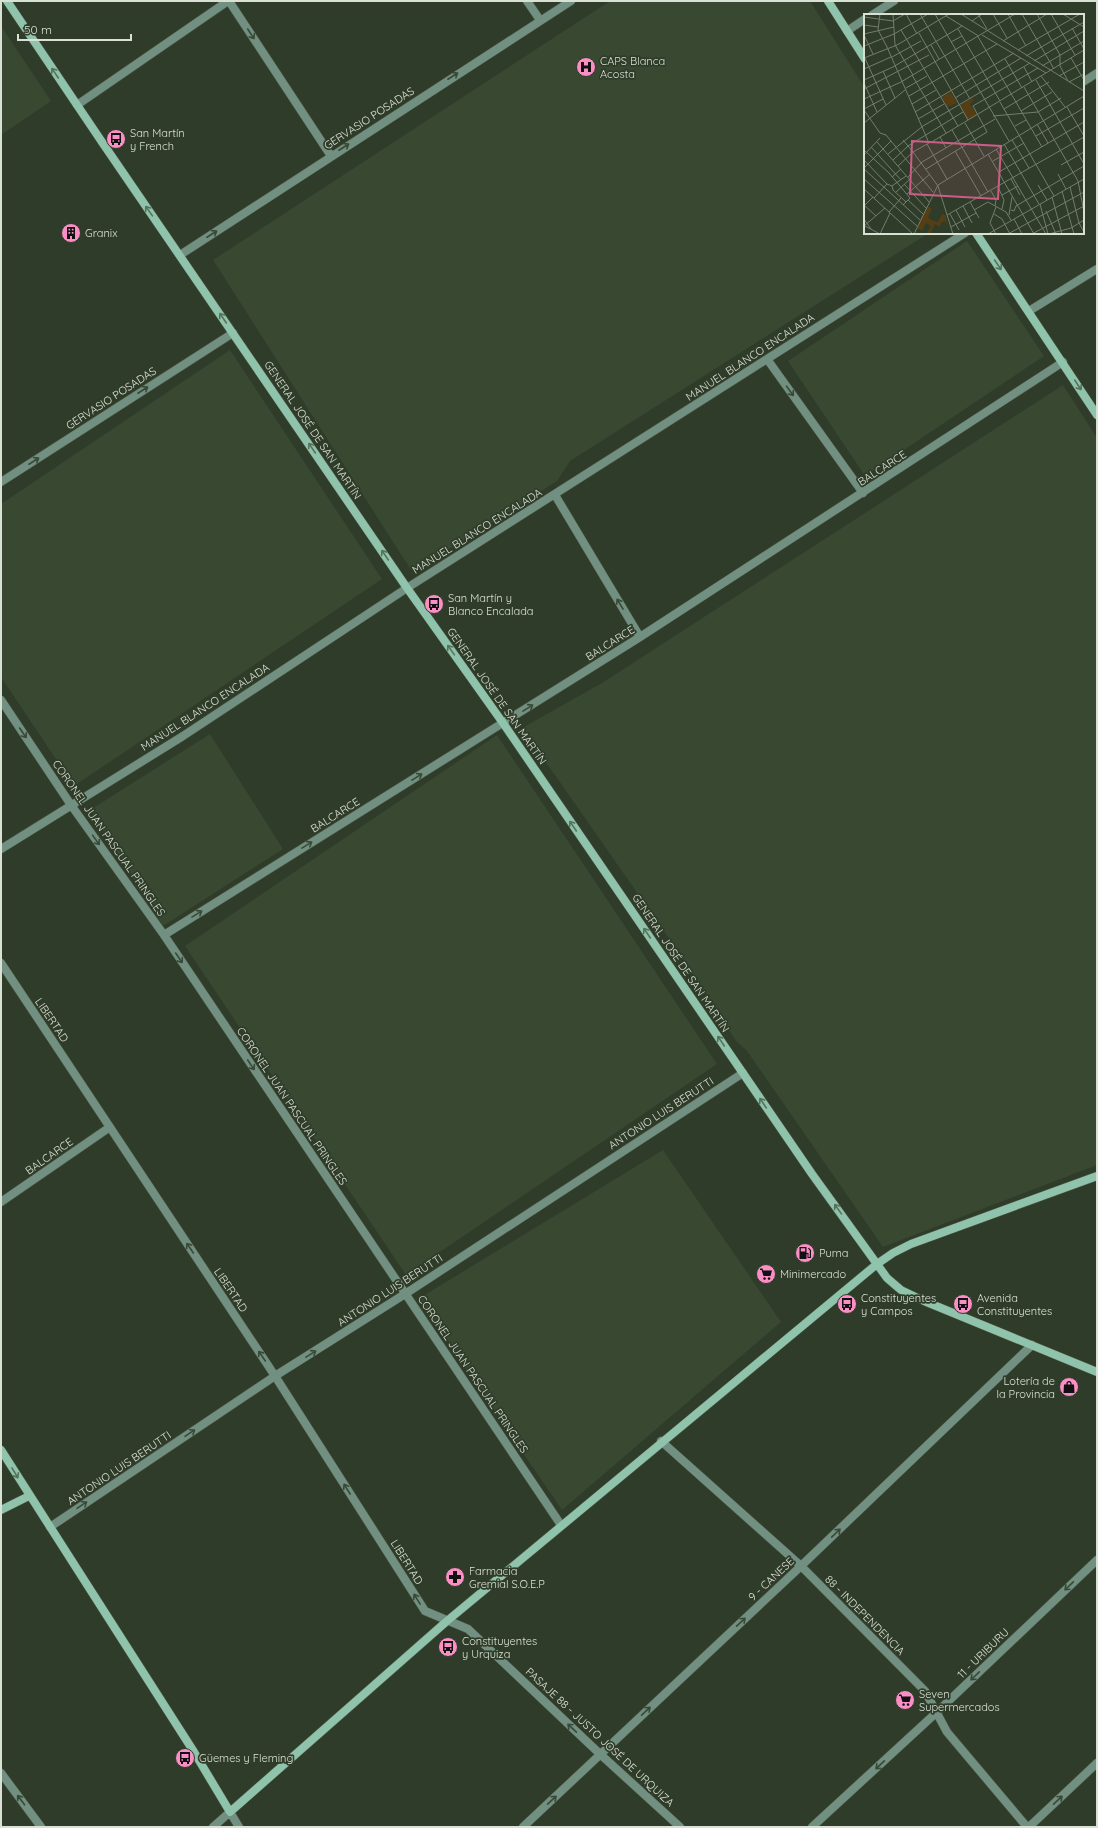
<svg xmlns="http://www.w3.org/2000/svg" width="1098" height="1828" viewBox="0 0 1098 1828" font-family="Quicksand,sans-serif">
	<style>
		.built { fill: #394831 }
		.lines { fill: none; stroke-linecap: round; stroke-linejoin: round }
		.street-casing { stroke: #4e5a48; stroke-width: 9 }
		.secondary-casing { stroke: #4e5a48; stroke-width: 9 }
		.street { stroke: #719081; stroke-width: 8 }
		.secondary { stroke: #90c3ab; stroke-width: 8 }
		.oneway { stroke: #394936 }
		.oneway2 { stroke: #56725d }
		.labels { text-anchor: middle; stroke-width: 3.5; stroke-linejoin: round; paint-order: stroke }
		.poi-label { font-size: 11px; fill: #d9e1d5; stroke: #2f3c29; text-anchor: start }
		.street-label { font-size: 11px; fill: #d9e1d5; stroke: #2f3c29 }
		.inset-road { fill: none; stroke: #737e6e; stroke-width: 1 }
		.view { fill: #ca5e86; fill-opacity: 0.15; stroke: #ca5e86; stroke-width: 2 }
		.inset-edge { fill: none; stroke: #d9e1d5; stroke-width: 2 }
	</style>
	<rect width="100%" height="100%" fill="#2f3c29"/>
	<path class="built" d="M610,1H810L865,88V233H929L570,461L557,481L429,562L411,570L213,260Z
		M1,26L51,101L1,135Z
		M967,241L1044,356L865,476L788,361Z
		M230,350L382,579L74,786L1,677V504Z
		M1063,385L1097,438V1165L883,1247L747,1051L736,1041L680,954L522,728L602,683Z
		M210,734L283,849L163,926L90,810Z
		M497,735L717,1064L406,1275L185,946Z
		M663,1150L781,1322L562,1510L418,1299Z"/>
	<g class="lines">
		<g class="street-casing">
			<path id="street" d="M229,1L331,156
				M527,1L540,20
				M872,15L894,1
				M847,31L865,19
				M1083,82L1097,73
				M77,105L228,1
				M180,255L571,1
				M1029,311L1097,269
				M767,359L863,493
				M1,482L233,333
				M555,495L640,637
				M1,700L71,805L164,935L561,1525
				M1,849L183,736L407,588L965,233
				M164,935L640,637L1063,362
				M1,963L275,1376L425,1611L468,1629L600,1754L680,1827
				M1,1202L110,1127
				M661,1441L801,1566L925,1691L947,1732L1027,1827
				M50,1527L275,1376L405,1294L743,1073
				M1,1773L41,1827
				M213,1827L230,1812L239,1827
				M523,1827L801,1566L1032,1345
				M812,1827L937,1712L1097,1560
				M1029,1827L1097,1763"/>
		</g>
		<g class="secondary-casing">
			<path id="secondary" d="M7,1L104,145L407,588L503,723L812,1174L887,1278L901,1290L924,1301L1097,1372
				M828,1L865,59
				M976,233L1097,415
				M1,1450L194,1752L230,1812L447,1621L877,1264L893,1253L911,1244L1097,1176
				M1,1510L29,1496"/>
		</g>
		<use href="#street" class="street"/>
		<use href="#secondary" class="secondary"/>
	</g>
	<defs><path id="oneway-shaft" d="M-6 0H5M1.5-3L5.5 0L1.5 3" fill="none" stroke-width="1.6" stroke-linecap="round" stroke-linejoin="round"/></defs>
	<g class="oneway">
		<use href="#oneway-shaft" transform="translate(251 34) rotate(57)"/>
		<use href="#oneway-shaft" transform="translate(453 76) rotate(-33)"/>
		<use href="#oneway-shaft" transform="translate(344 147) rotate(-33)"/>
		<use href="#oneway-shaft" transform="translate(212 234) rotate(-33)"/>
		<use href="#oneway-shaft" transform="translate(143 390) rotate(-33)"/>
		<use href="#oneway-shaft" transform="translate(790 391) rotate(54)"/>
		<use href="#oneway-shaft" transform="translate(34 461) rotate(-33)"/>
		<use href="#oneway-shaft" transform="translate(620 604) rotate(-121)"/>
		<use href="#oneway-shaft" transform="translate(528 708) rotate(-32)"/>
		<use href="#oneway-shaft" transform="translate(23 733) rotate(56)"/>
		<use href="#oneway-shaft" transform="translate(417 777) rotate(-32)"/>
		<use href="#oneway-shaft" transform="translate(96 840) rotate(55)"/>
		<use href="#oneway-shaft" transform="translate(307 845) rotate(-32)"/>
		<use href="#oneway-shaft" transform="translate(197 914) rotate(-32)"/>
		<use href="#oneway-shaft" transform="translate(179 958) rotate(56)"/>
		<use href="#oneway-shaft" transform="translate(251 1065) rotate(56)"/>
		<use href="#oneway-shaft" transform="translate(190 1248) rotate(-124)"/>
		<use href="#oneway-shaft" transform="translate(311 1354) rotate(-32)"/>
		<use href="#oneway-shaft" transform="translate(262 1356) rotate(-124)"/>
		<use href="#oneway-shaft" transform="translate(190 1433) rotate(-34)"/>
		<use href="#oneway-shaft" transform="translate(347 1489) rotate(-122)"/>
		<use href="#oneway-shaft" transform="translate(82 1505) rotate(-34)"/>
		<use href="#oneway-shaft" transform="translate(836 1533) rotate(-44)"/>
		<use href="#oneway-shaft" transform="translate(1069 1586) rotate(136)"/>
		<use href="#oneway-shaft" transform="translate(417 1599) rotate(-122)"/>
		<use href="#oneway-shaft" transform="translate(741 1622) rotate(-43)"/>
		<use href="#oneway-shaft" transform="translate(975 1676) rotate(136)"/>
		<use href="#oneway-shaft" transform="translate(646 1711) rotate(-43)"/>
		<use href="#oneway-shaft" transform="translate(572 1728) rotate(-137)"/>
		<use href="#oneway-shaft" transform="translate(880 1765) rotate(137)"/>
		<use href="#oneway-shaft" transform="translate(21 1800) rotate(-127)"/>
		<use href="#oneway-shaft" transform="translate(552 1800) rotate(-43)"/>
		<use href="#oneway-shaft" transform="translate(1058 1800) rotate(-43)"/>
	</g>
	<g class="oneway2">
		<use href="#oneway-shaft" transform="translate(55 73) rotate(-124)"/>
		<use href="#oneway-shaft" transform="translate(149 211) rotate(-125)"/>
		<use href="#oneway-shaft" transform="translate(998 265) rotate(56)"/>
		<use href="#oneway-shaft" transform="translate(223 318) rotate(-124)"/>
		<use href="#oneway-shaft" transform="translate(1078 385) rotate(57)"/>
		<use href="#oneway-shaft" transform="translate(312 448) rotate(-124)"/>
		<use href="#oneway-shaft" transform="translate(385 555) rotate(-124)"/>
		<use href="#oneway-shaft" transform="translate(451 650) rotate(-125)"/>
		<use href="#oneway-shaft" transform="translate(573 826) rotate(-124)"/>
		<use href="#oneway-shaft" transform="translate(647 933) rotate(-124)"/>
		<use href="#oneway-shaft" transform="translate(721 1041) rotate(-124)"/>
		<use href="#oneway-shaft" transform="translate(763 1103) rotate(-124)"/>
		<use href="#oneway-shaft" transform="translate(838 1209) rotate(-126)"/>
		<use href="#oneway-shaft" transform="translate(15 1473) rotate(59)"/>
	</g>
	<defs>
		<g id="hospital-disc" transform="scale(1)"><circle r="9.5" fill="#fb8fc5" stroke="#2f3c29"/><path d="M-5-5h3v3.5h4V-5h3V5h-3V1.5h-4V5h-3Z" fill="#111"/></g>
		<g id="bus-disc" transform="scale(1)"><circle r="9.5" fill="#fb8fc5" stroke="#2f3c29"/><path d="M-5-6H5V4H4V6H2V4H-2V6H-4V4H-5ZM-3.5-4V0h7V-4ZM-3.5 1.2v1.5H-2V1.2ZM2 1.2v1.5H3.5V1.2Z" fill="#111"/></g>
		<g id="building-disc" transform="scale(1)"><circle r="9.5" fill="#fb8fc5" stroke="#2f3c29"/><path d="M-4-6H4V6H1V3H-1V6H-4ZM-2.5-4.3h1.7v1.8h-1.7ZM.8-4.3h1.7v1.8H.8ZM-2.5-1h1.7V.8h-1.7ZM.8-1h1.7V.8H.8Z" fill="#111"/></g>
		<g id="fuel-disc" transform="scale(1)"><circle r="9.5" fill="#fb8fc5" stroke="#2f3c29"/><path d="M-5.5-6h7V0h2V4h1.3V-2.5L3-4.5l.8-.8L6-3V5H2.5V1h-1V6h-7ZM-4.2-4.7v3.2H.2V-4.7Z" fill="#111"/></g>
		<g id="supermarket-disc" transform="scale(1)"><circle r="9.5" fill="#fb8fc5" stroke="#2f3c29"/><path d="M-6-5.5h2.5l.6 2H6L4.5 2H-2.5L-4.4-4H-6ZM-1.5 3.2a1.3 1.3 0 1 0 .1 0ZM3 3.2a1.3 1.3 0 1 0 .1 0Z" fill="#111"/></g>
		<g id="shop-disc" transform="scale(1)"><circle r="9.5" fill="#fb8fc5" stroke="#2f3c29"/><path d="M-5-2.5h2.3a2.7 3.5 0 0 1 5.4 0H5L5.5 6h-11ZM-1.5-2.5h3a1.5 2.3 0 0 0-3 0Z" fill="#111"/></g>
		<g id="pharmacy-disc" transform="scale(1)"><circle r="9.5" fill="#fb8fc5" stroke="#2f3c29"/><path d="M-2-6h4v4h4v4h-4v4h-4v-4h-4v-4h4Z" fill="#111"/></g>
	</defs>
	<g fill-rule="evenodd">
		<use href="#hospital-disc" x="586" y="67"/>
		<use href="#bus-disc" x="116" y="139"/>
		<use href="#building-disc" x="71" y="233"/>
		<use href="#bus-disc" x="434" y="604"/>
		<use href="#fuel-disc" x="805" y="1253"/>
		<use href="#supermarket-disc" x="766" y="1274"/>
		<use href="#bus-disc" x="847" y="1304"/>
		<use href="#bus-disc" x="963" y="1304"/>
		<use href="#shop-disc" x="1069" y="1387"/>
		<use href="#pharmacy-disc" x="455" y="1577"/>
		<use href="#bus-disc" x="448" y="1647"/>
		<use href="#supermarket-disc" x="905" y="1700"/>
		<use href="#bus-disc" x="185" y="1758"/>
	</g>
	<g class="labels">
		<g class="poi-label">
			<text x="600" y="65">CAPS Blanca<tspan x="600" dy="13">Acosta</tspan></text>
			<text x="130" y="137">San Martín<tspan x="130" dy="13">y French</tspan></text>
			<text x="85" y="237">Granix</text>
			<text x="448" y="602">San Martín y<tspan x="448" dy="13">Blanco Encalada</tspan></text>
			<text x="819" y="1257">Puma</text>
			<text x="780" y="1278">Minimercado</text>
			<text x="861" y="1302">Constituyentes<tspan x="861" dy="13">y Campos</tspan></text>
			<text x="977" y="1302">Avenida<tspan x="977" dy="13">Constituyentes</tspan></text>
			<text x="1055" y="1385" text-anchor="end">Lotería de<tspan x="1055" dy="13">la Provincia</tspan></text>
			<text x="469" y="1575">Farmacia<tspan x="469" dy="13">Gremial S.O.E.P</tspan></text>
			<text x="462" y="1645">Constituyentes<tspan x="462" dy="13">y Urquiza</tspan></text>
			<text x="919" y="1698">Seven<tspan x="919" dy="13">Supermercados</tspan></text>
			<text x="199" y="1762">Güemes y Fleming</text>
		</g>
		<g class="street-label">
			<text transform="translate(369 118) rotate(-33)" y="4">GERVASIO POSADAS</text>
			<text transform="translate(750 357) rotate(-33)" y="4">MANUEL BLANCO ENCALADA</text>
			<text transform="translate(111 398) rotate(-33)" y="4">GERVASIO POSADAS</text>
			<text transform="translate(313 430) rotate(56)" y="4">GENERAL JOSÉ DE SAN MARTÍN</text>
			<text transform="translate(882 468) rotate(-33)" y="4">BALCARCE</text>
			<text transform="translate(477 531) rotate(-32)" y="4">MANUEL BLANCO ENCALADA</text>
			<text transform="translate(610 643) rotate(-32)" y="4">BALCARCE</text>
			<text transform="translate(497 696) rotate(55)" y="4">GENERAL JOSÉ DE SAN MARTÍN</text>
			<text transform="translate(205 707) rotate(-33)" y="4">MANUEL BLANCO ENCALADA</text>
			<text transform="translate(335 815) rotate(-32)" y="4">BALCARCE</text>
			<text transform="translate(109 838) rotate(55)" y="4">CORONEL JUAN PASCUAL PRINGLES</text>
			<text transform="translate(681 963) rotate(56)" y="4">GENERAL JOSÉ DE SAN MARTÍN</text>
			<text transform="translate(52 1020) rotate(56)" y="4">LIBERTAD</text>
			<text transform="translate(292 1106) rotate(56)" y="4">CORONEL JUAN PASCUAL PRINGLES</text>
			<text transform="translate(661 1113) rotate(-33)" y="4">ANTONIO LUIS BERUTTI</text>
			<text transform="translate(49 1156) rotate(-35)" y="4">BALCARCE</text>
			<text transform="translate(231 1290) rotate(56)" y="4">LIBERTAD</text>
			<text transform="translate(390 1290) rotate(-33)" y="4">ANTONIO LUIS BERUTTI</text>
			<text transform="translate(473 1374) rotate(56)" y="4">CORONEL JUAN PASCUAL PRINGLES</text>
			<text transform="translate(119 1468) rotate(-34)" y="4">ANTONIO LUIS BERUTTI</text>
			<text transform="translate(407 1562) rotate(58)" y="4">LIBERTAD</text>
			<text transform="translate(771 1579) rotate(-43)" y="4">9 - CANESE</text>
			<text transform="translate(865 1615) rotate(45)" y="4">88 - INDEPENDENCIA</text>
			<text transform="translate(983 1653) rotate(-44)" y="4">11 - URIBURU</text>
			<text transform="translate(600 1737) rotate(43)" y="4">PASAJE 88 - JUSTO JOSÉ DE URQUIZA</text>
		</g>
	</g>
	<g transform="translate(864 14)">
		<rect width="220" height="220" fill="#2f3c29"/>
		<path d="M87,78L93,89L83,93L78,83ZM109,84L110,86L106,90L113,101L104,106L96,91ZM63,192L68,195L64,203L67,206L74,208L78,200L81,201L84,214L81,207L77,209L76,213L71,210L66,220L63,219L67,212L62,209L58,217L53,214Z" fill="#553d14"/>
		<path class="inset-road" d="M16,0L14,16L23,33M29,0L31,31L49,61M42,0L53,20M56,0L106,85M71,0L145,127M97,0L220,77M114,0L123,15M129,0L143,24M144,0L162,32M158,0L190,55M173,0L196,41V52L204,67M187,0L211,41M199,0L220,13M82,2L113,21L178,133M0,3L29,7M29,7L41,0M108,7L118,0M0,11L14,13M208,14L220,35M94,15L136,87M37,16L94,112M55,19L104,106M0,20L30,13M0,21L9,40M118,21L182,59M139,27L183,0M87,28L98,22M67,31L75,45M0,32L30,20L64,0M23,33L65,129L49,138L74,172L89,220M154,36L216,0M0,42L22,91M162,42L220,8M28,43L57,27M0,44L33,31L85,0M207,44L220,66M141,45L158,74M170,47L220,17M178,52L220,27M160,53L168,68M0,55L27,43M19,57L31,84M48,61L82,119M177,62L201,93M195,62L220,48M0,66L29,53L98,12M172,66L220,150M205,68L220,60M0,69L13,98M160,73L214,167L220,198M42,74L63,62M0,75L65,41M45,82L133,30M91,84L157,44M0,85L37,68L151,0M136,88L190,182M48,90L72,76M203,93L220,122M0,95L19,85M140,95L185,68M0,96L16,119L22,121L69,178M157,97L188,78M51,98L150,39M129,102L174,98L197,84M54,105L80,90M0,109L41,76M101,109L120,142M173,110L184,129M151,112L162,106M88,116L124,178M172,122L220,94M76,123L82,134M148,126L165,154M13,128L65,188M66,129L220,36M63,130L83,165M140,130L175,190M7,133L37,166M132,135L182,220M0,136L25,159L46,184L39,191M91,137L117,182M24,140L59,112L166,49M124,140L170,220M0,141L16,124M0,146L23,170L28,172M29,146L44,132L99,98M129,147L160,129M197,151L220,138M34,152L49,138L39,126M0,154L27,127M0,155L56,206M62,155L123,118L109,92L174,54M135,158L220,108M194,160L202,175M28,163L37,155M44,163L58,148L131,105M0,165L53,212M147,165L156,181M40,170L62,194M74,171L220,82M174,171L183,186M28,172L29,176L42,188M28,172L42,162M134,173L140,186L138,195M206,173L215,209L220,218M0,175L49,220M127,177L132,186L131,192M198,177L210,220M32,178L46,165M43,180L66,160M138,181L154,172M188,183L198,220M10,184L23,170M44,186L59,200M106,188L115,204M124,188L142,198L147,206M176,190L184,220M0,191L12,202M0,192L9,183M99,192L108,209M92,196L101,213M110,196L124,188M147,196L150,197L152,192L220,152M182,197L192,220M25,198L37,184M86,200L95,216M130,200L138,205L146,220M83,201L220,123M145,201L148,183M0,205L7,215M150,205L158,220M0,212L21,194M1,212L16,220M87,213L112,199M16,220L26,199M50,220L74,171M124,220L220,165M132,220L126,209L132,193M144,220L220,178M168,220L220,192M185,220L207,214L220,206"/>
		<path class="view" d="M48,127L137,132L134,185L46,180Z"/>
		<rect width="220" height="220" class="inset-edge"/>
	</g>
	<rect width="1098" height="1828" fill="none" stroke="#d9e1d5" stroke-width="4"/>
	<path d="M18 34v6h113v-6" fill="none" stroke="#d9e1d5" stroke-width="2"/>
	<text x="24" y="34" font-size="12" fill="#d9e1d5" stroke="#2f3c29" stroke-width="3" paint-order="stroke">50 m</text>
</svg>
